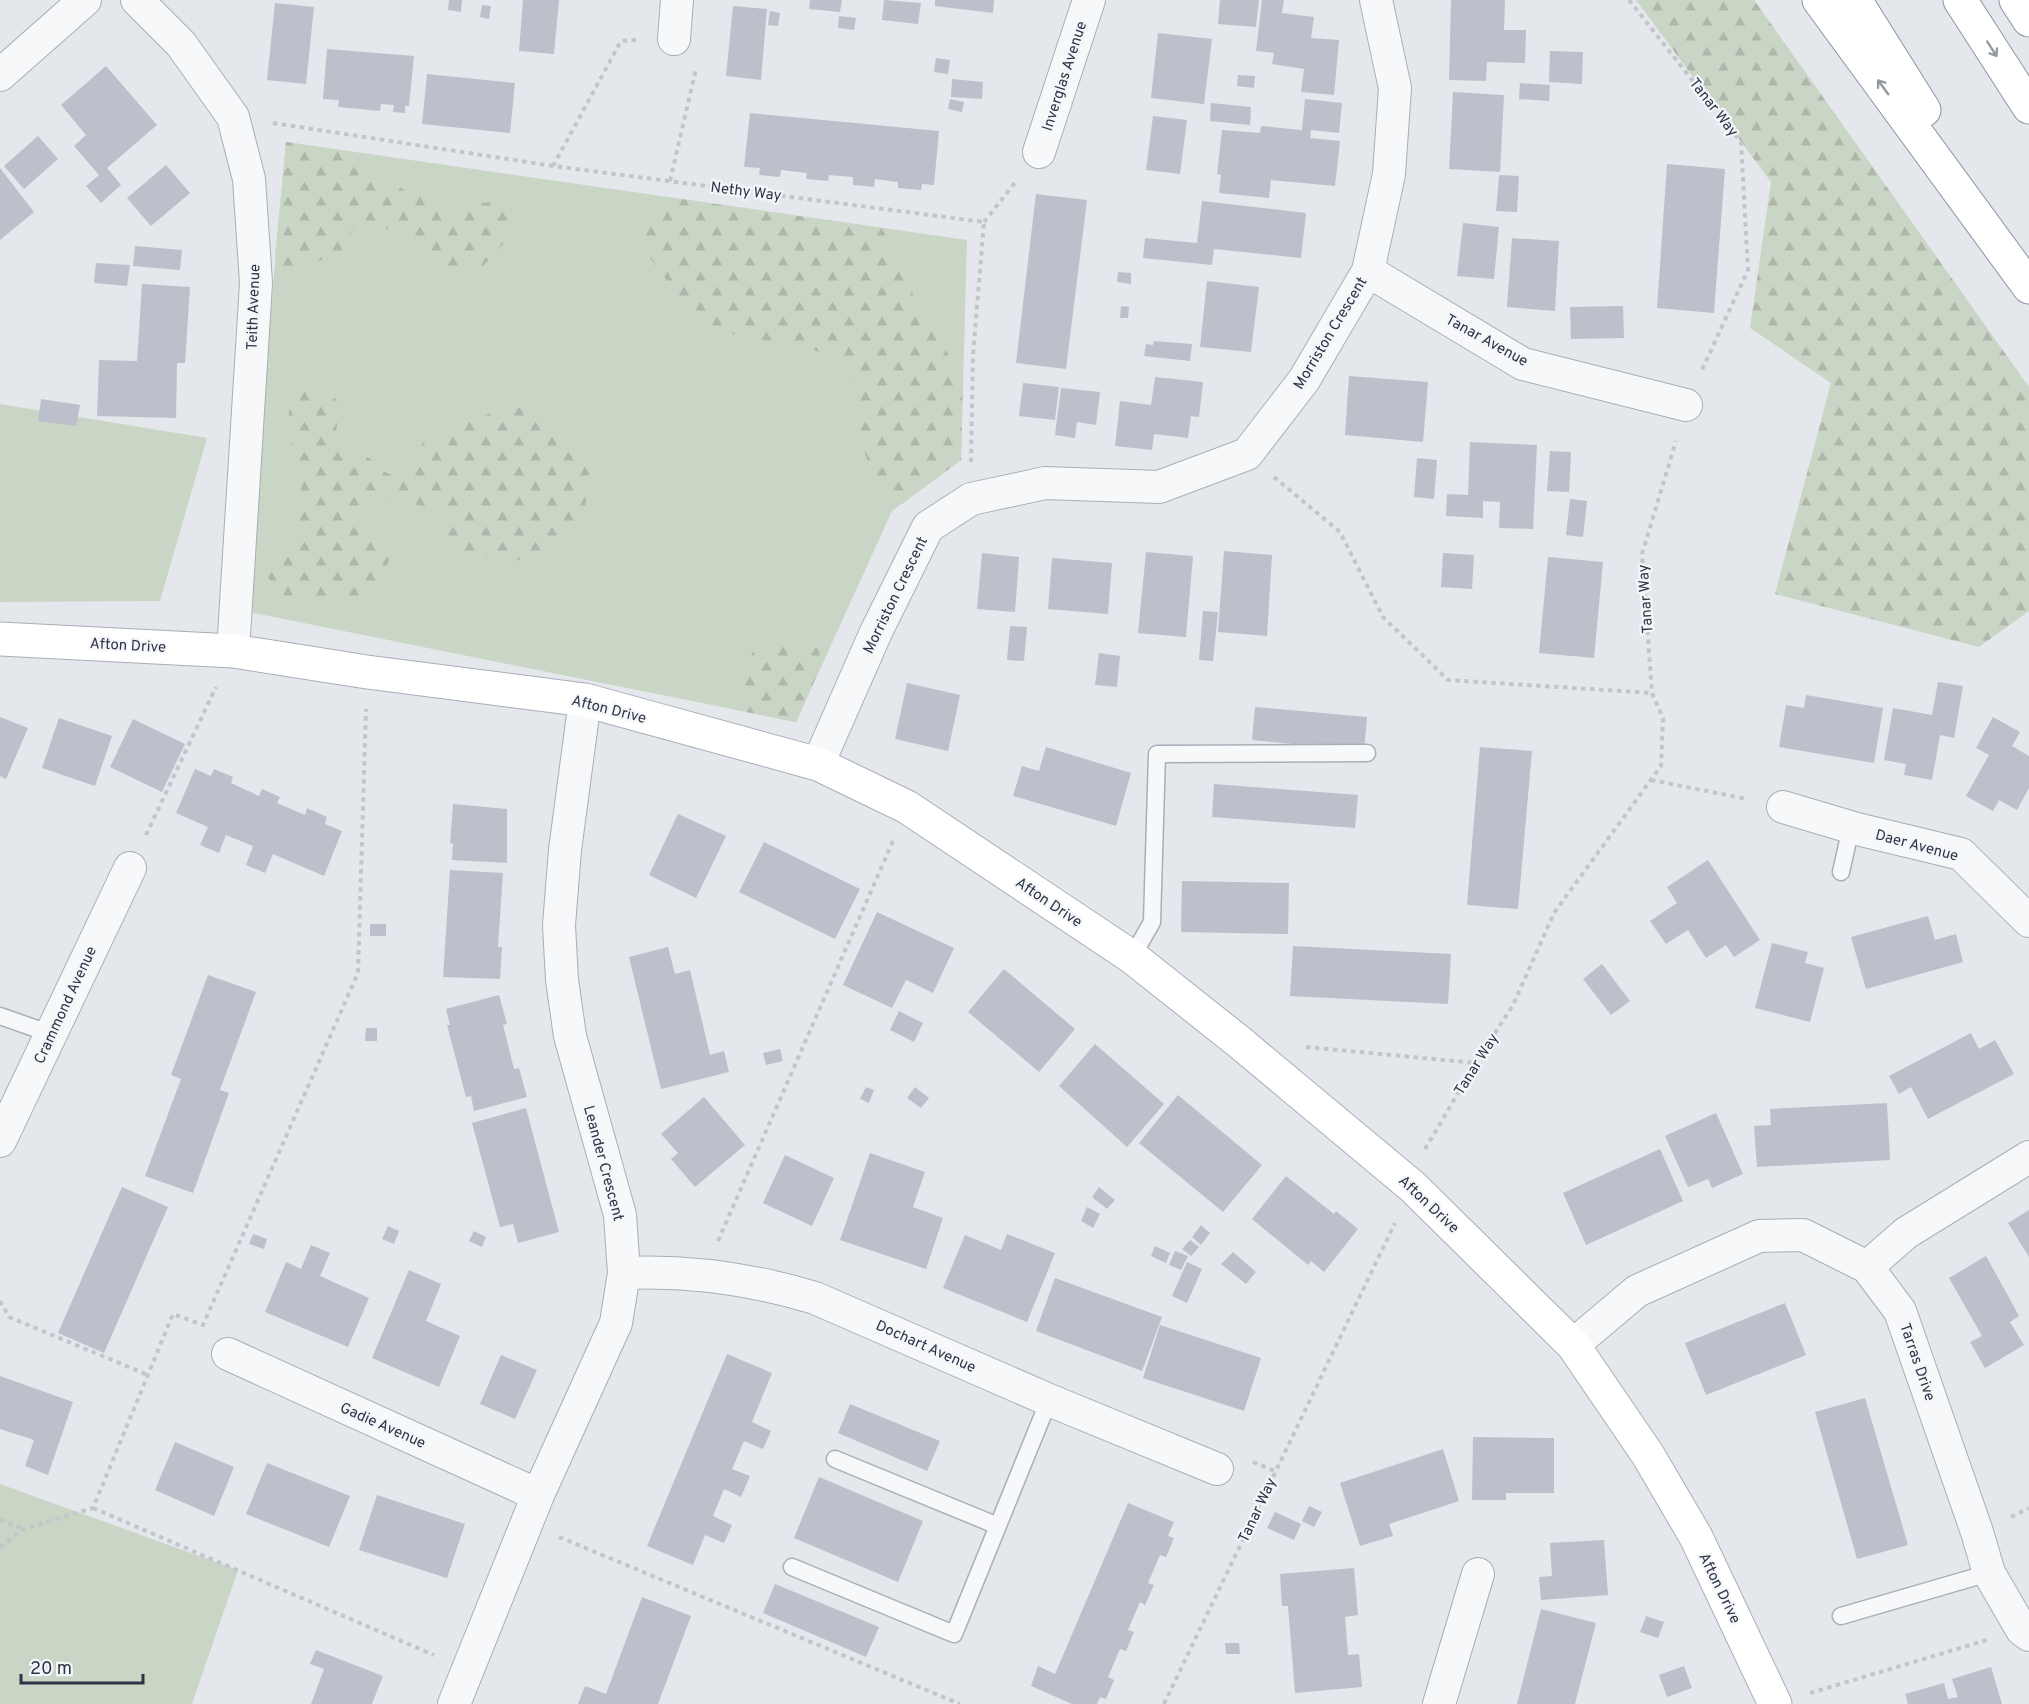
<svg xmlns="http://www.w3.org/2000/svg" width="2029" height="1704" viewBox="0 0 2029 1704" font-family="Overpass,sans-serif">
	<style>
		.green { fill: #c9d6c5 }
		.forest { fill: url(#forest-firs) }
		.building { fill: #bbc0ca }
		.lines { fill: none; stroke-linecap: round; stroke-linejoin: round }
		.lane-casing { stroke: #a9aeb7; stroke-width: 19 }
		.street-casing { stroke: #a9aeb7; stroke-width: 34 }
		.secondary-casing { stroke: #a9aeb7; stroke-width: 35 }
		.highway-casing { stroke: #8b94a3; stroke-width: 35 }
		.path { stroke: #c2c5cb; stroke-width: 4; stroke-dasharray: 4.5 4.5; stroke-linecap: butt }
		.lane { stroke: #f7f8fa; stroke-width: 16 }
		.street { stroke: #f7f8fa; stroke-width: 32 }
		.secondary { stroke: #fff; stroke-width: 33 }
		.highway { stroke: #fff; stroke-width: 33 }
		.oneway { stroke: #959aa2 }
		.labels { text-anchor: middle; stroke-width: 4.5; stroke-linejoin: round; paint-order: stroke }
		.street-label { font-size: 15px; fill: #2b3445; stroke: #f4f6f9 }
	</style>
	<defs>
		<pattern id="forest-firs" width="22" height="20" patternUnits="userSpaceOnUse" patternTransform="scale(1.5)"><rect width="22" height="20" fill="#c9d6c5"/><path d="M5 1l3.5 6h-7zM16 11l3.5 6h-7z" fill="#adb8ab"/></pattern>
	</defs>
	<rect width="100%" height="100%" fill="#e4e7ec"/>
	<path class="green" d="M286,142L967,240L961,460L892,511L796,722L244,611Z
		M0,404L207,438L160,601L0,602Z
		M0,1484L238,1570L192,1704H0Z"/>
	<path class="forest" d="M1636,0H1754L2029,387V611L1979,647L1775,594L1831,383L1750,328L1771,182Z
		M286,142L346,151L366,167L406,191L452,207L490,202L531,213L484,265L458,274L395,232L358,219L341,252L284,275L275,257Z
		M674,198L882,228L924,318L963,376L961,460L902,504L875,478L863,449L856,388L836,355L701,328L632,233Z
		M294,374L303,376L340,402L335,439L369,458L383,471L405,481L402,470L426,439L510,405L549,416L590,468L584,517L557,546L516,561L444,554L446,512L384,497L360,518L394,548L381,580L358,600L324,598L290,605L263,571L269,568L296,537L302,480L287,428Z
		M780,636L800,644L818,646L822,664L796,722L746,712L740,695L752,653Z"/>
	<path class="building" d="M449,0H462L461,12L448,10Z
		M523,0H559L554,54L519,51Z
		M810,0H842L840,12L809,9Z
		M884,0L921,3L918,24L882,20Z
		M935,0H994L993,13L935,6Z
		M1220,0H1259L1256,27L1218,24Z
		M1262,0H1284L1282,13L1314,17L1311,38L1339,40L1334,95L1301,92L1304,69L1272,64L1274,53L1256,51Z
		M1451,0H1505L1504,30H1526L1525,63L1487,62L1486,81L1449,80Z
		M275,3L314,7L306,84L267,80Z
		M482,5L491,6L489,19L480,17Z
		M733,6L767,9L761,80L726,76Z
		M770,11L780,13L778,26L768,25Z
		M839,16L856,18L854,30L838,28Z
		M1158,33L1212,39L1204,104L1151,98Z
		M327,49L414,56L409,106H405V113L393,112L394,105L381,104L380,111L338,107L339,100L323,99Z
		M1550,51L1583,52L1582,84L1549,82Z
		M936,58L950,60L948,74L934,72Z
		M106,66L157,125L107,168L121,185L101,203L86,186L99,175L74,146L86,135L61,105Z
		M427,74L515,83L510,133L422,124Z
		M1238,75L1255,76L1254,88L1237,86Z
		M952,79L983,82L982,99L951,97Z
		M1520,83L1550,85L1549,101L1519,99Z
		M1453,92L1504,95L1500,172L1449,169Z
		M950,99L964,102L962,112L948,109Z
		M1305,99L1342,103L1339,133L1311,130L1310,138L1340,141L1335,186L1271,180L1269,198L1219,193L1221,175L1217,174L1222,130L1260,133L1261,126L1302,130Z
		M1211,103L1251,107L1250,125L1210,121Z
		M750,113L939,131L934,185L922,184L921,190L898,188V182L875,179L874,187L853,185V177L829,175L828,181L806,179L807,173L781,170L780,177L759,175L760,168L744,167Z
		M1153,116L1187,120L1180,174L1146,170Z
		M38,136L58,159L24,189L4,166Z
		M1667,164L1725,169L1714,313L1657,308Z
		M166,165L190,193L151,226L127,198Z
		M0,168L34,212L0,240Z
		M1499,175L1519,176L1517,212L1496,211Z
		M1036,194L1087,200L1066,369L1016,363Z
		M1202,201L1306,213L1301,258L1214,249L1212,265L1143,258L1145,238L1197,243Z
		M1463,223L1499,227L1494,279L1457,276Z
		M1512,238L1559,241L1555,311L1507,307Z
		M135,246L182,250L180,270L133,266Z
		M96,263L130,265L127,286L94,283Z
		M1118,272L1131,273V284L1117,282Z
		M1207,281L1259,287L1251,352L1200,347Z
		M142,284L190,287L185,363H177L176,418L97,416L99,360L137,361Z
		M1121,306L1129,307L1128,318H1120Z
		M1623,306L1624,338L1571,339L1570,307Z
		M1154,341L1192,344L1190,361L1144,356L1146,344L1153,345Z
		M1349,376L1428,382L1423,442L1345,435Z
		M1155,377L1203,382L1199,417L1191,416L1188,438L1154,434L1152,450L1115,446L1120,401L1151,405Z
		M1023,383L1059,387L1055,420L1019,416Z
		M1061,388L1100,392L1096,425L1077,422L1075,438L1055,435Z
		M41,399L80,405L76,426L38,421Z
		M1470,442L1537,445L1533,529L1499,528L1500,502L1483,501V518L1446,516L1447,494L1468,495Z
		M1550,451L1571,452L1569,492L1547,491Z
		M1417,458L1437,460L1434,499L1414,497Z
		M1570,499L1587,501L1583,537L1566,535Z
		M1224,551L1272,555L1267,636L1218,632Z
		M1146,552L1193,556L1186,637L1138,633Z
		M982,553L1019,557L1015,612L977,609Z
		M1443,553L1474,555L1472,589L1441,587Z
		M1548,557L1603,562L1594,658L1539,653Z
		M1052,558L1112,563L1108,614L1048,609Z
		M1203,611L1218,612L1213,661L1199,660Z
		M1010,626L1027,627L1024,661L1007,660Z
		M1099,653L1120,656L1117,687L1095,685Z
		M1938,682L1963,686L1954,738L1940,735L1932,780L1904,775L1906,764L1884,760L1893,708L1932,715Z
		M907,683L960,695L948,751L895,739Z
		M1806,695L1883,708L1874,763L1779,747L1786,705L1804,708Z
		M1255,707L1367,717L1364,751L1252,740Z
		M0,717L28,728L6,779L0,776Z
		M1993,717L2020,732L2012,746L2029,756V788L2017,810L1999,800L1993,811L1966,796L1989,755L1976,748Z
		M59,718L112,736L95,786L42,768Z
		M133,719L185,744L162,792L110,767Z
		M1046,747L1131,773L1116,826L1013,796L1022,766L1039,771Z
		M1480,747L1532,751L1518,909L1467,905Z
		M195,769L211,776L214,769L233,777L231,783L259,796L262,789L280,797L277,803L305,815L307,808L327,817L325,824L342,831L324,876L273,854L265,873L246,865L253,846L226,835L219,853L200,845L208,827L176,813Z
		M1214,784L1358,795L1355,828L1212,817Z
		M453,804L507,809V863L452,860L453,844L450,843Z
		M678,814L726,836L696,898L649,875Z
		M764,842L860,889L835,939L739,892Z
		M1708,860L1760,940L1734,957L1726,945L1706,958L1688,930L1666,944L1650,921L1677,903L1667,887Z
		M450,870L503,873L498,947H502L500,979L443,977Z
		M1182,881L1289,883L1288,934L1181,932Z
		M877,912L954,948L933,993L906,980L892,1008L843,985Z
		M1928,916L1935,940L1956,934L1963,962L1866,989L1851,937Z
		M370,924H386V936H370Z
		M1772,943L1808,952L1805,963L1824,968L1810,1022L1755,1008Z
		M1293,946L1451,954L1448,1004L1290,996Z
		M668,947L675,974L690,970L710,1055L724,1051L729,1072L661,1089L629,957Z
		M1602,964L1630,1001L1611,1015L1583,979Z
		M1004,969L1075,1029L1039,1072L968,1012Z
		M208,975L256,992L220,1090L229,1093L193,1193L145,1176L181,1079L171,1075Z
		M499,995L507,1024L503,1025L514,1069L519,1068L527,1097L474,1111L471,1096L466,1097L447,1025H450L446,1009Z
		M899,1011L923,1023L914,1042L890,1030Z
		M366,1028H377V1041H365Z
		M1971,1033L1979,1049L1995,1040L2014,1074L1928,1119L1911,1087L1899,1094L1889,1076Z
		M1095,1044L1164,1104L1127,1147L1059,1086Z
		M780,1049L783,1061L766,1065L763,1053Z
		M866,1087L874,1090L869,1103L860,1099Z
		M915,1087L929,1098L921,1108L907,1098Z
		M1178,1095L1262,1165L1223,1212L1139,1143Z
		M704,1097L745,1145L695,1187L671,1159L678,1153L661,1134Z
		M1887,1103L1890,1160L1757,1167L1754,1126L1771,1125L1770,1109Z
		M526,1108L559,1232L518,1243L513,1224L500,1227L472,1123Z
		M1716,1113L1743,1174L1712,1188L1708,1179L1688,1187L1665,1136Z
		M1660,1149L1683,1201L1586,1245L1563,1193Z
		M870,1153L925,1172L913,1207L943,1218L926,1269L840,1240Z
		M785,1155L834,1178L812,1226L763,1203Z
		M1286,1176L1334,1214L1336,1211L1358,1229L1324,1272L1311,1261L1308,1265L1252,1219Z
		M122,1187L168,1207L104,1353L58,1333Z
		M1099,1187L1115,1200L1107,1209L1092,1197Z
		M1087,1207L1100,1214L1093,1228L1081,1221Z
		M2029,1210V1257L2008,1223Z
		M1201,1225L1210,1233L1201,1245L1192,1237Z
		M388,1226L399,1231L394,1244L382,1239Z
		M474,1231L486,1237L482,1247L469,1241Z
		M253,1234L267,1239L264,1249L249,1244Z
		M1007,1234L1055,1253L1027,1322L943,1288L965,1235L1001,1250Z
		M1190,1240L1199,1247L1191,1256L1182,1249Z
		M311,1245L330,1253L320,1276L369,1298L348,1347L265,1312L286,1262L301,1269Z
		M1155,1246L1170,1253L1166,1263L1151,1256Z
		M1175,1251L1188,1256L1181,1270L1169,1265Z
		M1233,1252L1256,1272L1246,1284L1221,1264Z
		M1986,1256L2019,1316L2010,1322L2024,1345L1985,1368L1970,1342L1982,1336L1949,1278Z
		M1187,1262L1202,1269L1187,1303L1172,1296Z
		M409,1270L441,1284L426,1321L460,1336L439,1387L372,1358Z
		M1055,1278L1162,1317L1142,1371L1036,1331Z
		M1785,1303L1806,1355L1706,1395L1685,1343Z
		M1160,1325L1261,1358L1244,1411L1143,1378Z
		M727,1354L772,1373L752,1422L771,1431L763,1449L744,1441L732,1469L750,1476L741,1497L724,1489L713,1516L732,1525L724,1543L705,1535L693,1565L647,1546Z
		M501,1355L537,1370L515,1419L480,1404Z
		M0,1376L73,1402L48,1475L25,1466L34,1440L0,1429Z
		M1865,1398L1908,1545L1857,1559L1815,1412Z
		M850,1404L940,1441L927,1471L838,1433Z
		M1473,1437L1554,1438V1493H1506V1500H1472Z
		M175,1442L234,1467L214,1516L155,1490Z
		M1443,1449L1459,1501L1389,1524L1393,1536L1360,1546L1340,1483Z
		M267,1463L350,1496L329,1547L246,1514Z
		M819,1477L923,1521L898,1582L794,1538Z
		M377,1495L465,1524L447,1578L359,1550Z
		M1128,1503L1174,1522L1168,1536L1174,1538L1166,1557L1160,1555L1148,1583L1154,1585L1145,1605L1140,1602L1128,1630L1134,1632L1126,1651L1120,1649L1108,1677L1114,1680L1106,1699L1100,1697L1097,1704H1072L1031,1686L1038,1666L1055,1674Z
		M1309,1506L1322,1512L1314,1527L1302,1521Z
		M1275,1512L1301,1524L1294,1540L1267,1528Z
		M1604,1540L1608,1595L1541,1600L1539,1577L1552,1576L1550,1543Z
		M1354,1568L1358,1615L1345,1617L1348,1655L1359,1654L1362,1687L1295,1693L1288,1606H1282L1280,1574Z
		M775,1584L879,1627L866,1657L763,1613Z
		M642,1597L691,1616L658,1704H578L585,1686L606,1694Z
		M1541,1609L1596,1623L1575,1704H1517Z
		M1646,1616L1664,1622L1658,1638L1640,1632Z
		M1225,1643H1239L1240,1654H1226Z
		M316,1650L383,1676L372,1704H311L324,1669L310,1664Z
		M1684,1666L1692,1688L1667,1697L1659,1675Z
		M1991,1667L2002,1704H1908L1905,1694L1944,1683L1948,1699L1958,1697L1952,1679Z"/>
	<g class="lines">
		<g class="lane-casing">
			<path id="lane" d="M1841,872L1851,827
				M1132,957L1152,922L1157,754L1367,753
				M0,1016L51,1034
				M835,1459L998,1526
				M792,1567L954,1634L1049,1400
				M1841,1616L1989,1573"/>
		</g>
		<g class="street-casing">
			<path id="street" d="M137,0L181,44L233,117L249,179L256,283L233,651
				M674,39L677,0
				M0,75L85,0
				M1039,152L1089,0
				M1368,271L1523,364L1686,405
				M818,764L876,632L928,527L971,499L1045,483L1159,487L1247,454L1304,380L1368,271L1389,174L1395,88L1376,0
				M1783,807L1857,829L1961,854L2029,921
				M0,1141L130,868
				M1867,1267L1906,1233L2029,1157
				M624,1273C689,1270 752,1279 815,1298L1049,1400L1217,1469
				M1573,1345L1637,1291L1759,1236L1803,1235L1867,1267L1900,1311L1977,1532L1989,1573L2022,1630L2029,1635
				M228,1354L538,1495
				M454,1704L538,1495L616,1323L624,1273L620,1215L570,1036L562,980L559,925L565,850L585,700
				M1439,1704L1478,1574"/>
		</g>
		<g class="secondary-casing">
			<path id="secondary" d="M0,639L233,651L367,672L585,700L818,764L907,807L1132,957L1238,1041L1413,1187L1573,1345L1648,1455L1696,1537L1775,1704"/>
		</g>
		<g class="highway-casing">
			<path id="highway" d="M1819,0L2029,287
				M1855,0L1924,110
				M1960,0L2029,107
				M2016,0L2029,20"/>
		</g>
		<path class="path" d="M1629,0L1741,142L1748,270L1701,372
			M273,123L553,166L984,222L973,355L971,462
			M553,166L621,41L637,40
			M670,181L696,69
			M984,222L1017,180
			M1274,477L1340,532L1383,617L1448,680L1652,693
			M1651,780L1747,799
			M146,835L216,687
			M1306,1047L1476,1063
			M1425,1149L1476,1063L1513,1005L1554,913L1661,766L1663,718L1652,693L1642,554L1676,441
			M718,1241L893,841
			M0,1301L9,1317L148,1375
			M1253,1462L1275,1471
			M93,1508L434,1655
			M2011,1517L2029,1508
			M0,1520L24,1529
			M559,1537L960,1704
			M0,1547L24,1529L93,1508L173,1314L203,1325L358,973L366,709
			M1810,1693L1987,1640
			M1164,1704L1395,1223"/>
		<use href="#lane" class="lane"/>
		<use href="#street" class="street"/>
		<use href="#secondary" class="secondary"/>
		<use href="#highway" class="highway"/>
	</g>
	<defs><path id="oneway-shaft" d="M-6 0H5M1.5-3L5.5 0L1.5 3" fill="none" stroke-width="1.6" stroke-linecap="round" stroke-linejoin="round" transform="scale(1.5)"/></defs>
	<g class="oneway">
		<use href="#oneway-shaft" transform="translate(1992 49) rotate(57)"/>
		<use href="#oneway-shaft" transform="translate(1883 87) rotate(-126)"/>
	</g>
	<g class="labels">
		<g class="street-label">
			<text transform="translate(1064 76) rotate(-72)" y="5">Inverglas Avenue</text>
			<text transform="translate(1714 107) rotate(52)" y="5">Tanar Way</text>
			<text transform="translate(746 191) rotate(7)" y="5">Nethy Way</text>
			<text transform="translate(253 307) rotate(-88)" y="5">Teith Avenue</text>
			<text transform="translate(1330 333) rotate(-59)" y="5">Morriston Crescent</text>
			<text transform="translate(1487 340) rotate(29)" y="5">Tanar Avenue</text>
			<text transform="translate(895 595) rotate(-64)" y="5">Morriston Crescent</text>
			<text transform="translate(1645 599) rotate(-94)" y="5">Tanar Way</text>
			<text transform="translate(128 645) rotate(3)" y="5">Afton Drive</text>
			<text transform="translate(609 709) rotate(14)" y="5">Afton Drive</text>
			<text transform="translate(1917 845) rotate(15)" y="5">Daer Avenue</text>
			<text transform="translate(1049 902) rotate(34)" y="5">Afton Drive</text>
			<text transform="translate(65 1005) rotate(-65)" y="5">Crammond Avenue</text>
			<text transform="translate(1476 1064) rotate(-58)" y="5">Tanar Way</text>
			<text transform="translate(604 1163) rotate(75)" y="5">Leander Crescent</text>
			<text transform="translate(1429 1204) rotate(43)" y="5">Afton Drive</text>
			<text transform="translate(926 1346) rotate(24)" y="5">Dochart Avenue</text>
			<text transform="translate(1918 1362) rotate(71)" y="5">Tarras Drive</text>
			<text transform="translate(383 1425) rotate(24)" y="5">Gadie Avenue</text>
			<text transform="translate(1257 1510) rotate(-65)" y="5">Tanar Way</text>
			<text transform="translate(1720 1588) rotate(64)" y="5">Afton Drive</text>
		</g>
	</g>
	<path d="M21 1674v9h122v-9" fill="none" stroke="#2b3445" stroke-width="3"/>
	<text x="30" y="1674" font-size="18" fill="#2b3445" stroke="#f4f6f9" stroke-width="4.5" paint-order="stroke">20 m</text>
</svg>
